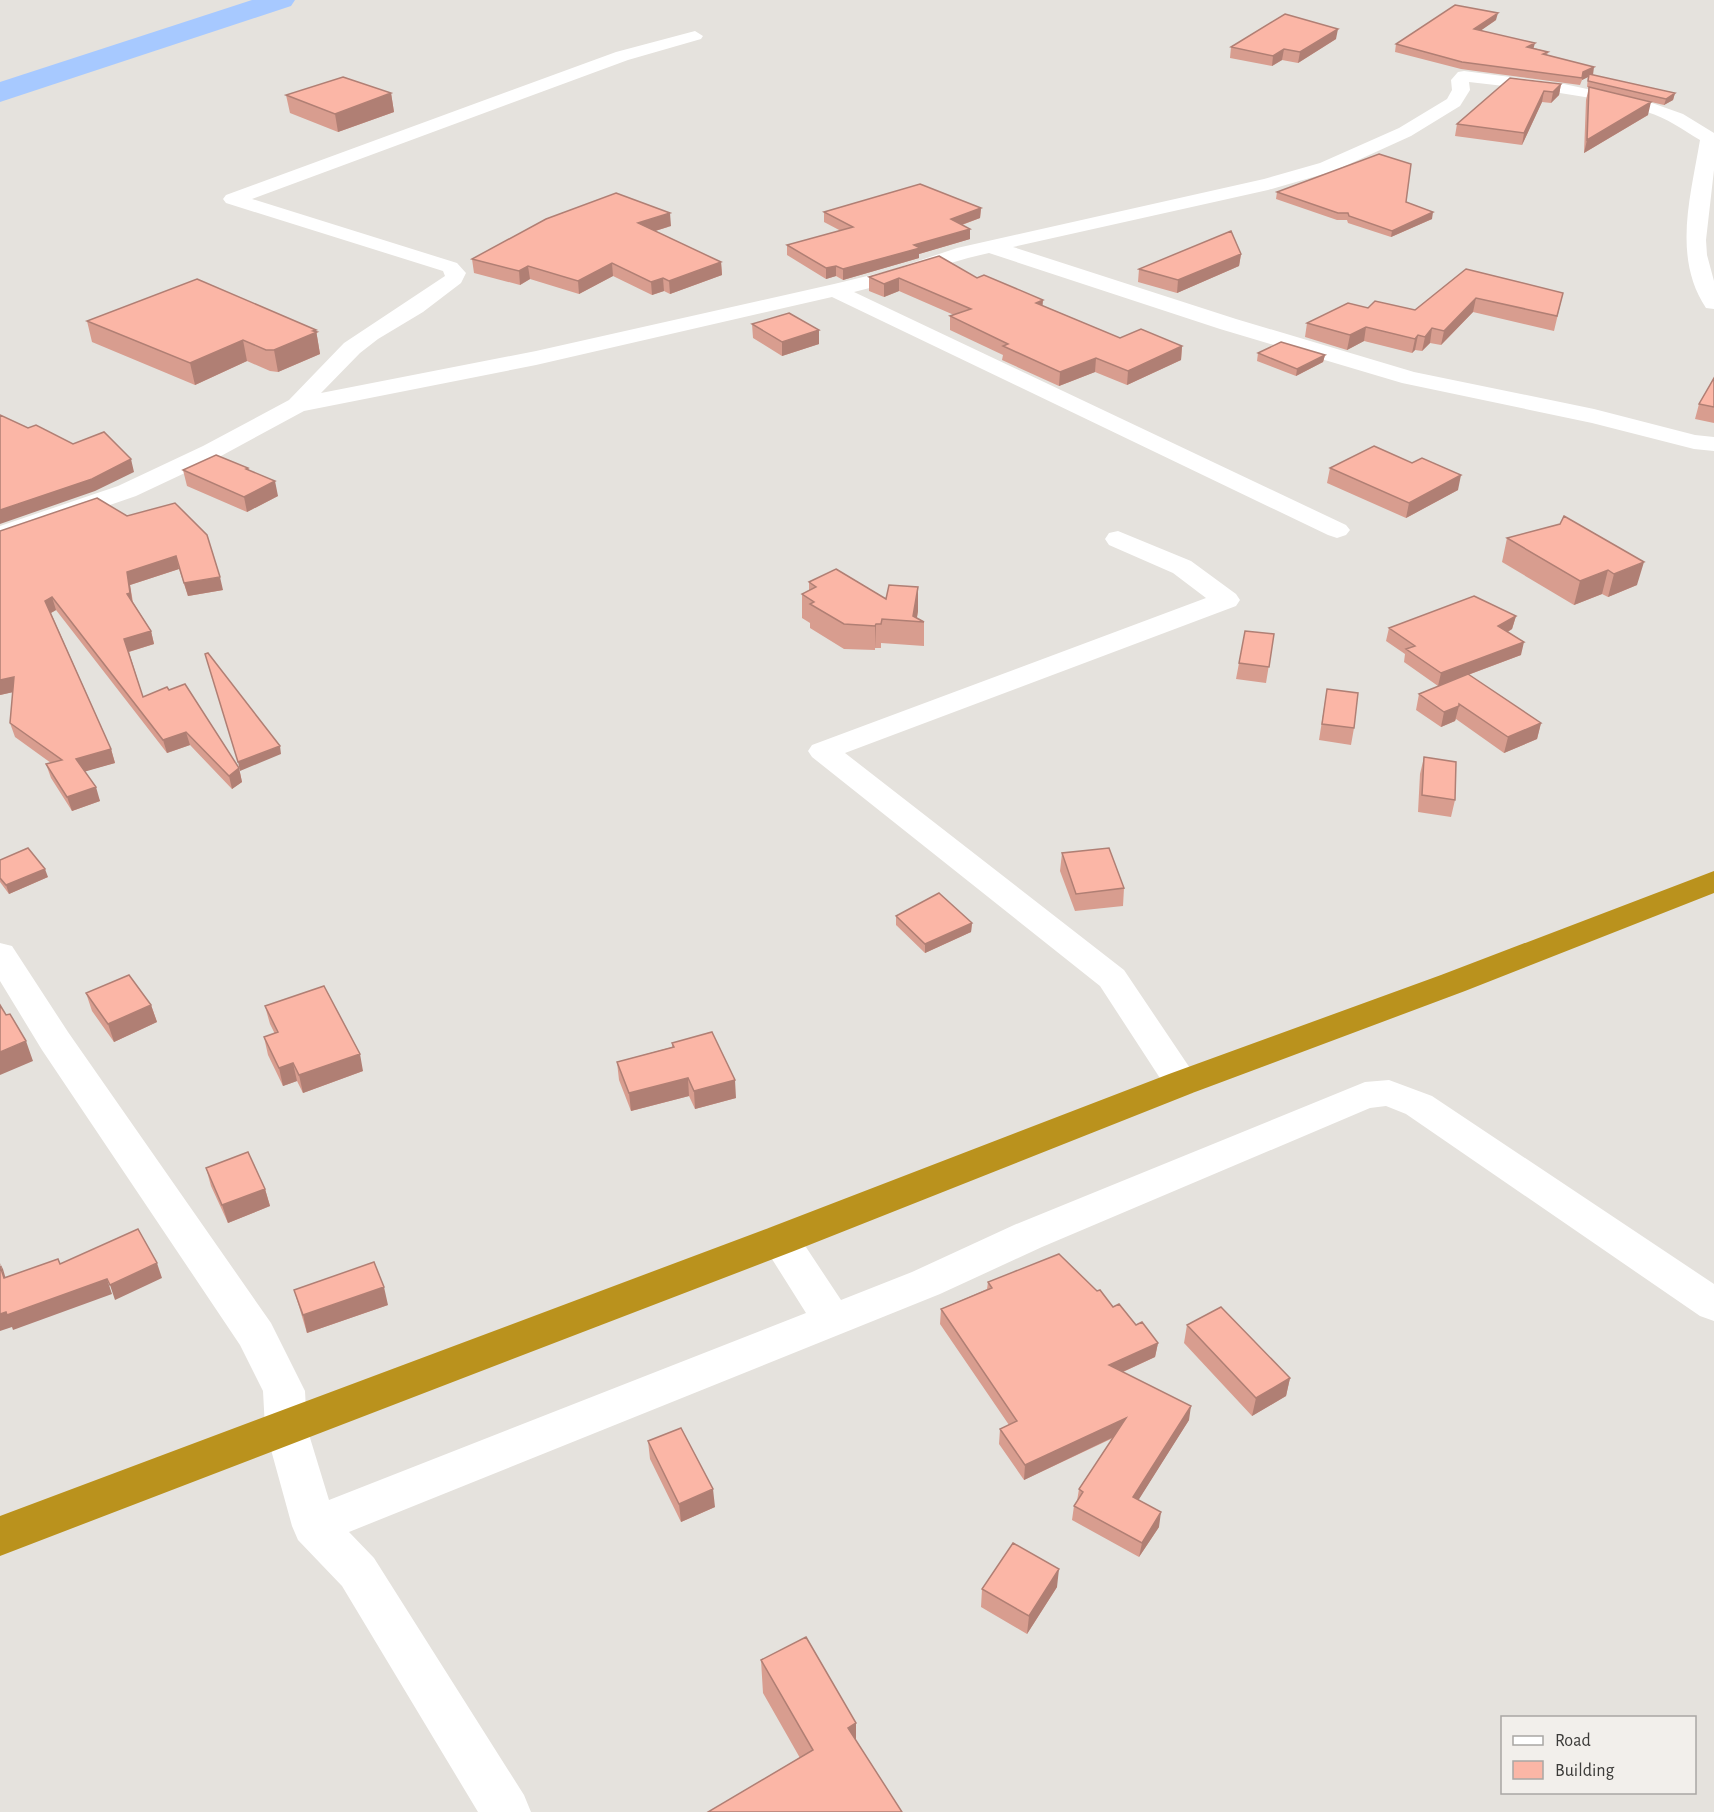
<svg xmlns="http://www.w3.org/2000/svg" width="1714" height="1812" viewBox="0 0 1714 1812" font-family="'Alegreya Sans',sans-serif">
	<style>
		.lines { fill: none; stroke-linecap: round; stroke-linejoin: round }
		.river { fill: #a7c9ff; fill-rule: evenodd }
		.minor { fill: #fff; fill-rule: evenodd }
		.highway { fill: #ba921d; fill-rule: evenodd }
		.wall { fill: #d89d8f }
		.shaded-wall { fill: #b07f74 }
		.building { fill: #fbb6a6; stroke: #b07f74; stroke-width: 1.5 }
	</style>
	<rect width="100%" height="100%" fill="#e5e2dd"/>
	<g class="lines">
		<path class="river" d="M252,0H295L291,6L0,102V82Z"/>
		<path class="minor" d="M695,31L703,36L701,39L628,60L252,199L457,263L466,273L461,283L423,312L378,339L360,353L321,393L536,351L834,284L888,271L957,248L1264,179L1320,163L1399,128L1447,99L1452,90L1451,80L1458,72L1464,71L1564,84L1652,103L1683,114L1714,133V170L1706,240L1707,255L1714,281V309L1706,308C1672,257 1691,195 1700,140C1683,130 1667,118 1647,112C1590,94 1528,89 1469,82L1470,90L1460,106L1411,136L1334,171L1268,190L1013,247L1236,319L1414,372L1594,409L1695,435L1714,437V451L1694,449L1592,423L1402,383L1220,329L989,253C943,263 900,281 854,292L1346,525L1350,530L1346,535L1337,538L1328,535L832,297L536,365L304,411L221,456L136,496L0,543V526L118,486L203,446L289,400L344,343L445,276L443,271L226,203L223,199L226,195L616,52Z
			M1118,531L1191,561L1236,594L1240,600L1236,606L845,753L1124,970L1200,1083L1195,1092L1182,1096L1169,1092L1100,986L812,757L808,751L812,745L1206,598L1173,573L1109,545L1105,539L1109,533Z
			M0,943L12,946L68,1032L271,1323L305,1391L307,1428L329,1500L806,1313L760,1240L766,1229L780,1225L794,1229L841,1300L912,1272L1014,1225L1365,1082L1389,1080L1432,1096L1714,1284V1321L1700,1316L1406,1114L1386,1106L1370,1108L1042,1247L940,1294L349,1532L374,1558L524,1795L531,1812H478L342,1586L298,1540L292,1526L265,1428L263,1391L240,1345L42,1050L0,981Z"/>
		<path class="highway" d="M1714,871V893L1465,991L1195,1092L794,1251L0,1556V1516L766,1229L1169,1074L1441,975Z"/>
	</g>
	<path class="wall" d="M1496,20L1481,30L1534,48L1548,52L1547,55L1593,75L1675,93L1673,100L1664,105L1587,87L1588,77L1582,80L1580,85L1461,69L1395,52L1396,44Z
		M1336,39L1298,63L1282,60L1272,66L1230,58L1231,47Z
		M1561,84L1559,95L1551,103L1542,102L1522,145L1455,136L1457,124Z
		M1589,87L1648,115L1584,153L1586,100Z
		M391,93L394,112L338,132L290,113L286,95Z
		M1277,192L1406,202L1432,219L1391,237L1348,223L1347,220H1337L1276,199Z
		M981,208L980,218L962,225L970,229V239L919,254V258L843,280L836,276L826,279L787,255V245L841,231L824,222V212Z
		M671,226L655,231L721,262L722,275L670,294L664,291L652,295L613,276L579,294L530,279L520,285L474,273L472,259Z
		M1241,254L1239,266L1177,293L1138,282L1139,269Z
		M1466,269L1563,293L1554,331L1473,312L1441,345L1430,343L1422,351L1415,350L1412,353L1364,341L1347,350L1305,337L1307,323L1368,308L1415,310Z
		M869,277L977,278L1120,338L1182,346L1181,360L1127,385L1095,372L1059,386L1002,360L1003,355L950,330V316L954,315L899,291L884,297L869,291Z
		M87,321L316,330L320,354L278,372L270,371L247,361L195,385L92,342Z
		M752,324L819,344L782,356L753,338Z
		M1258,353L1325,355L1323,362L1296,376L1257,361Z
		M1714,378V423L1695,419L1699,404Z
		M1412,463L1458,490L1406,518L1327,483L1330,468Z
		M248,468L249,470L278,496L247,512L187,486L183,470Z
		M97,498L223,590L188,596L179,569L130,585L133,602L151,631L154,644L129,652L143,697L239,768L242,782L232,789L190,745L167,753L56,610L51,613L111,749L115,763L85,771L100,801L72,811L51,778L46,764L51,763L15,737L10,723L13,692L0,695Z
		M1560,524L1637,585L1608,597L1602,594L1574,605L1502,562L1507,538Z
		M809,582L886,599L918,611L917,618L924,622V646L881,643V648H875V650L844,649L810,628V623L802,618V594L809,590Z
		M1516,616L1512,629L1508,632L1521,655L1468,675L1541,723L1537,739L1504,753L1456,719L1455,721L1441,727L1416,710L1419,694L1456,679L1438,686L1404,662L1405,654L1386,641L1389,628Z
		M1274,634L1266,683L1236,679L1239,663Z
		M1327,689L1354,728L1351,745L1319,740Z
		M1424,757L1455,800L1451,817L1418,812L1420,774Z
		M1062,853L1124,888L1123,906L1075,911L1060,871Z
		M0,860L48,877L9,894L0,882Z
		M896,916L972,923L971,932L925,953L896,925Z
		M86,993L151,1005L157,1022L114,1042L92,1011Z
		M265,1006L363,1071L303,1093L297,1081L283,1086L268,1055L264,1037L275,1034L270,1024Z
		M672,1043L736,1098L695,1109L689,1096L631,1111L619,1080L617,1062L672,1047Z
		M206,1168L265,1189L270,1206L228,1223L211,1186Z
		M988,1282L1113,1307L1158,1343L1155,1357L1123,1372L1189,1420L1138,1500L1159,1527L1139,1557L1072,1520L1074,1506L1077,1501L1079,1489L1113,1438L1024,1480L999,1444L1000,1429L1009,1425L940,1324L941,1309L987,1289Z
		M294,1290L388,1305L307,1333Z
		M1187,1325L1290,1378L1286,1396L1252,1416L1184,1343Z
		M648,1441L715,1507L681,1522L650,1459Z
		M1057,1587L1027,1634L981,1607L982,1589Z
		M761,1660L856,1723V1741L800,1758L763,1693Z"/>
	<path class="shaded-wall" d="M1498,13L1496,20L1473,36L1474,29Z
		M1338,29L1336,39L1298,63L1300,52Z
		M1535,43L1533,50L1527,47Z
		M1284,49L1282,60L1272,66L1273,56Z
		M1594,67L1593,75L1589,74L1588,77L1582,80L1583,72Z
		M1561,84L1559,95L1551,103L1553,92Z
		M1544,91L1542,102L1522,145L1524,133Z
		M391,93L394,112L338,132L335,114Z
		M1675,93L1673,100L1664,105L1666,99Z
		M1651,102L1648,115L1584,153L1587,140Z
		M981,208L980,218L950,229L951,219Z
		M1433,212L1432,219L1391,237L1392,231Z
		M670,213L671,226L639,236L638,223Z
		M970,229V239L919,254V258L843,280V269L914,245Z
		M1241,254L1239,266L1177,293L1178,280Z
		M721,262L722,275L670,294L669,281Z
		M612,263L613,276L579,294L578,281Z
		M528,266L530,279L520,285L519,271Z
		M836,266V276L826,279V268Z
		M663,278L664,291L652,295L651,282Z
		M899,278V291L884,297V284Z
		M1476,298L1473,312L1441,345L1444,331Z
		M1043,300L1042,314L1036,303Z
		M1366,327L1364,341L1347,350L1350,335Z
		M1432,328L1430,343L1422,351L1425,337Z
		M316,330L320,354L278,372L274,350Z
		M819,330V344L782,356V342Z
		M1418,335L1415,350L1412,353L1415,339Z
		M243,340L247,361L195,385L190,363Z
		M1182,346L1181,360L1127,385L1128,371Z
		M1325,355L1323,362L1296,376L1297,369Z
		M1096,358L1095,372L1059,386L1060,372Z
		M131,459L134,472L95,491L0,524V510Z
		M1461,475L1458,490L1406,518L1409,503Z
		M275,481L278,496L247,512L244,497Z
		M176,556L179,569L130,585L133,607L127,594V572Z
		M1644,562L1637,585L1608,597L1614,574Z
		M1608,570L1602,594L1574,605L1580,581Z
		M220,577L223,590L188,596L184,583Z
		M918,587V611L916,622L913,616Z
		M52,597L56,610L49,614L45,601Z
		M1516,616L1512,629L1495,639L1498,626Z
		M876,624L875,648V650V626Z
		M151,631L154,644L128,652L124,639Z
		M1524,642L1521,655L1438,686L1441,673Z
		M14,677L18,691L0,695V680Z
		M1459,706L1455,721L1441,727L1444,712Z
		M1541,723L1537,739L1504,753L1508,737Z
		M186,732L190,745L167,753L163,740Z
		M280,746L281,754L240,771L238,762Z
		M111,749L115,763L80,773L76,759Z
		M239,768L242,782L232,789L229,776Z
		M96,787L100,801L72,811L67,797Z
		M45,869L48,877L9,894L6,885Z
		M972,923L971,932L925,953V944Z
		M151,1005L157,1022L114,1042L108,1024Z
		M26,1041L33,1061L0,1075V1052Z
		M360,1054L363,1071L303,1093L299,1075Z
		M293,1063L297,1081L283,1086L279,1068Z
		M688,1078L689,1096L631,1111L629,1093Z
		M735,1080L736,1098L695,1109L694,1091Z
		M265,1189L270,1206L228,1223L222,1205Z
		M0,1263L3,1269L10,1293L4,1278Z
		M157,1263L162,1278L115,1300L110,1285Z
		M107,1279L112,1294L13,1330L12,1327L0,1331V1314Z
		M384,1287L388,1305L307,1333L303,1315Z
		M1158,1343L1155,1357L1107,1379L1109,1365Z
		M1290,1378L1286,1396L1252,1416L1256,1398Z
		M1191,1406L1189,1420L1131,1512L1133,1497Z
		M1126,1418L1124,1432L1024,1480L1025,1465Z
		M713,1489L715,1507L681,1522L679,1504Z
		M1161,1512L1159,1527L1139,1557L1142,1543Z
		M1059,1569L1057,1587L1027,1634L1029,1616Z
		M856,1723V1755L848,1728Z"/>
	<path class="building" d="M1455,5L1498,13L1474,29L1535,43L1527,47L1548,52L1543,54L1594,67L1583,72L1582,78L1462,62L1396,44Z
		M1285,14L1338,29L1300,52L1284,49L1273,56L1231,47Z
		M1589,74L1675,93L1666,99L1588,81Z
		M343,77L391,93L335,114L286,95Z
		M1510,78L1561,84L1553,92L1544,91L1524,133L1457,124Z
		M1589,87L1651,102L1587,140Z
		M1379,154L1411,164L1406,202L1433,212L1392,231L1349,216L1348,213H1338L1277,192Z
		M920,184L981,208L951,219L970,229L914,245L920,248L843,269L836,266L826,268L787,245L853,227L824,212Z
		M616,193L670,213L638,223L721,262L669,281L663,278L651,282L612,263L578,281L528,266L519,271L472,259L546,219Z
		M1231,231L1241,254L1178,280L1139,269Z
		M939,256L977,278L984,275L1043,300L1036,303L1120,338L1141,329L1182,346L1128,371L1096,358L1060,372L1003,346L1008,344L950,316L971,309L899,278L884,284L869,277Z
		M1466,269L1563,293L1557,316L1476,298L1444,331L1432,328L1425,337L1418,335L1415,339L1366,327L1350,335L1307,323L1348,303L1368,308L1375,301L1415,310Z
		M197,279L316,330L313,331L317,332L274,350H266L243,340L190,363L87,321Z
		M789,313L819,330L782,342L752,324Z
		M1281,342L1325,355L1297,369L1258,353Z
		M1714,378V407L1699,404Z
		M0,415L28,428L36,425L73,444L104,432L131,459L92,479L0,510Z
		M1374,446L1412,463L1422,458L1461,475L1409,503L1330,468Z
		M216,455L248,468L246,469L275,481L244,497L183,470Z
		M97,498L127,516L175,503L207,535L220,577L184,583L176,556L127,572L130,593L127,594L151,631L124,639L143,697L167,687L169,690L185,684L239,768L229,776L186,732L163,740L52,597L45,601L111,749L76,759L96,787L67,797L46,764L62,760L10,723L14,677L0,680V531Z
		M1564,516L1644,562L1614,574L1608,570L1580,581L1507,538L1560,524Z
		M836,569L886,599L889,585L918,587L913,616L924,622L882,619L881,624H876L875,626L844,624L810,604L814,602L802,594L816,587L809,582Z
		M1474,596L1516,616L1498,626L1524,642L1441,673L1406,649L1415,646L1389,628Z
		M1245,631L1274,634L1269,667L1239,663Z
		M208,653L280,746L238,762L205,654Z
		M1468,674L1541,723L1508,737L1459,704V706L1444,712L1419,694Z
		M1327,689L1358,693L1354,728L1322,724Z
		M1424,757L1456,762L1455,800L1422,795Z
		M28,848L45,869L6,885L0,878V860Z
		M1109,848L1124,888L1076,894L1062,853Z
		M939,893L972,923L925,944L896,916Z
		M129,975L151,1005L108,1024L86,993Z
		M324,986L360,1054L299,1075L293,1063L279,1068L264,1037L278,1032L265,1006Z
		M0,1005L6,1015L10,1014L26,1041L0,1052Z
		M712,1032L735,1080L694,1091L688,1078L629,1093L617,1062L674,1047L672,1043Z
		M248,1152L265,1189L222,1205L206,1168Z
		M138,1229L157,1263L110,1285L107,1279L7,1315L6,1312L0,1314V1266L4,1278L58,1259L60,1264Z
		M1059,1254L1097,1291L1100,1290L1113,1307L1119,1304L1136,1325L1142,1322L1158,1343L1109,1365L1191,1406L1133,1497L1161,1512L1142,1543L1074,1506L1083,1492L1079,1489L1126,1418L1025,1465L1000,1429L1017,1421L941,1309L992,1288L988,1282Z
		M374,1262L384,1287L303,1315L294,1290Z
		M1221,1307L1290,1378L1256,1398L1187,1325Z
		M681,1428L713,1489L679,1504L648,1441Z
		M1013,1543L1059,1569L1029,1616L982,1589Z
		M806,1637L856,1723L848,1728L902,1812H708L813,1750L761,1660Z"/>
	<rect x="1501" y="1716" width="195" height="78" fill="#f2efeb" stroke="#a9a7a4" stroke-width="1.5"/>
	<rect x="1513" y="1736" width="30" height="9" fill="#ffffff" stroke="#a9a7a4" stroke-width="1.5"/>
	<text x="1555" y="1746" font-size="18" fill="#3c3b39">Road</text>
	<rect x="1513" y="1761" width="30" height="18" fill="#fbb6a6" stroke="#a9a7a4" stroke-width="1.5"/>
	<text x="1555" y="1776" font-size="18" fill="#3c3b39">Building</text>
</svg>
